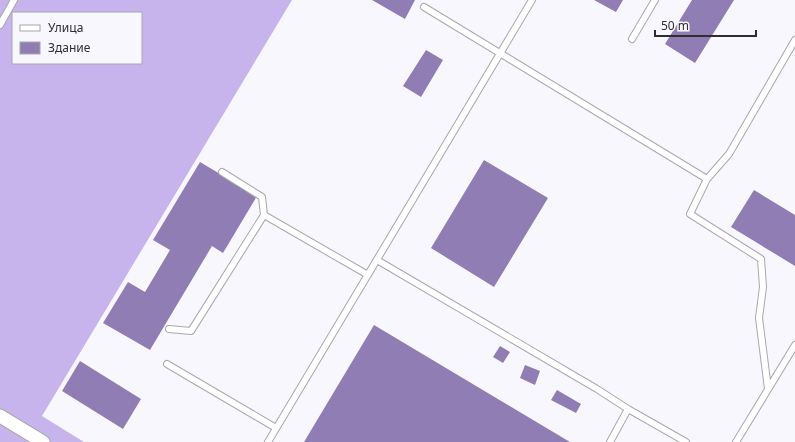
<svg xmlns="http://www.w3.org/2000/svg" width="795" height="442" viewBox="0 0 795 442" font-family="'Noto Sans',sans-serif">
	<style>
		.forest { fill: #c8b4ed; fill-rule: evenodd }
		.building { fill: #907db3 }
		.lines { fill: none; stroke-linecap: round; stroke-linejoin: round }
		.service-casing { stroke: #a9a7ad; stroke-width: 8 }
		.minor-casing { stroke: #a9a7ad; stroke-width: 15 }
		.service { stroke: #fff; stroke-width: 6 }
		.minor { stroke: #fff; stroke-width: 13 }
	</style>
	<rect width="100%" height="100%" fill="#f9f7fe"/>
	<path class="forest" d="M0,0H292L42,416L84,442H0ZM13,13H141V63H13Z"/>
	<path class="building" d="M372,0H415L405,19Z
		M594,0H623L616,12Z
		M692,0H734L695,63L665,44Z
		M426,50L443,60L421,97L403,86Z
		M484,160L548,198L494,287L431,248Z
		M200,162L257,196L223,253L212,246L150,350L103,323L128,282L145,292L170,250L153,240Z
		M754,190L795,215V266L731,227Z
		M374,325L570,442H304Z
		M500,346L510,352L503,363L493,357Z
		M80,361L141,399L123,429L62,391Z
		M525,365L540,371L535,385L520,378Z
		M557,390L581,404L576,413L551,400Z"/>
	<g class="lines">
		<g class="service-casing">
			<path id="service" d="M424,7L707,179
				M0,25L14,0
				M632,39L655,0
				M222,172L262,197L264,215
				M377,260L597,389L628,409L686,442
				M169,329L191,331L264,215L368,275
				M167,364L276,428
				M768,389L759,318L763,287L761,259L690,214L707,179L729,154L795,40
				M268,442L532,0
				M610,442L628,409
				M736,442L795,345"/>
		</g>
		<g class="minor-casing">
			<path id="minor" d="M0,416L43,442"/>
		</g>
		<use href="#service" class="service"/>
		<use href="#minor" class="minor"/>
	</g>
	<rect x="12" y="12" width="130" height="52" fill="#f9f7fe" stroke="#a8a6ac"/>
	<rect x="20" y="25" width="20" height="6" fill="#ffffff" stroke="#a8a6ac"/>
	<text x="48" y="32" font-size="12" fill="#2e2d30">Улица</text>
	<rect x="20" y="42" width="20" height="12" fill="#907db3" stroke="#a8a6ac"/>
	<text x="48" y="52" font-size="12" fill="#2e2d30">Здание</text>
	<path d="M655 30v6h101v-6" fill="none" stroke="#2e2d30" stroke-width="2"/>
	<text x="661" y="30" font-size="12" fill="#2e2d30" stroke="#f9f7fe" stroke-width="3" paint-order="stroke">50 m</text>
</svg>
